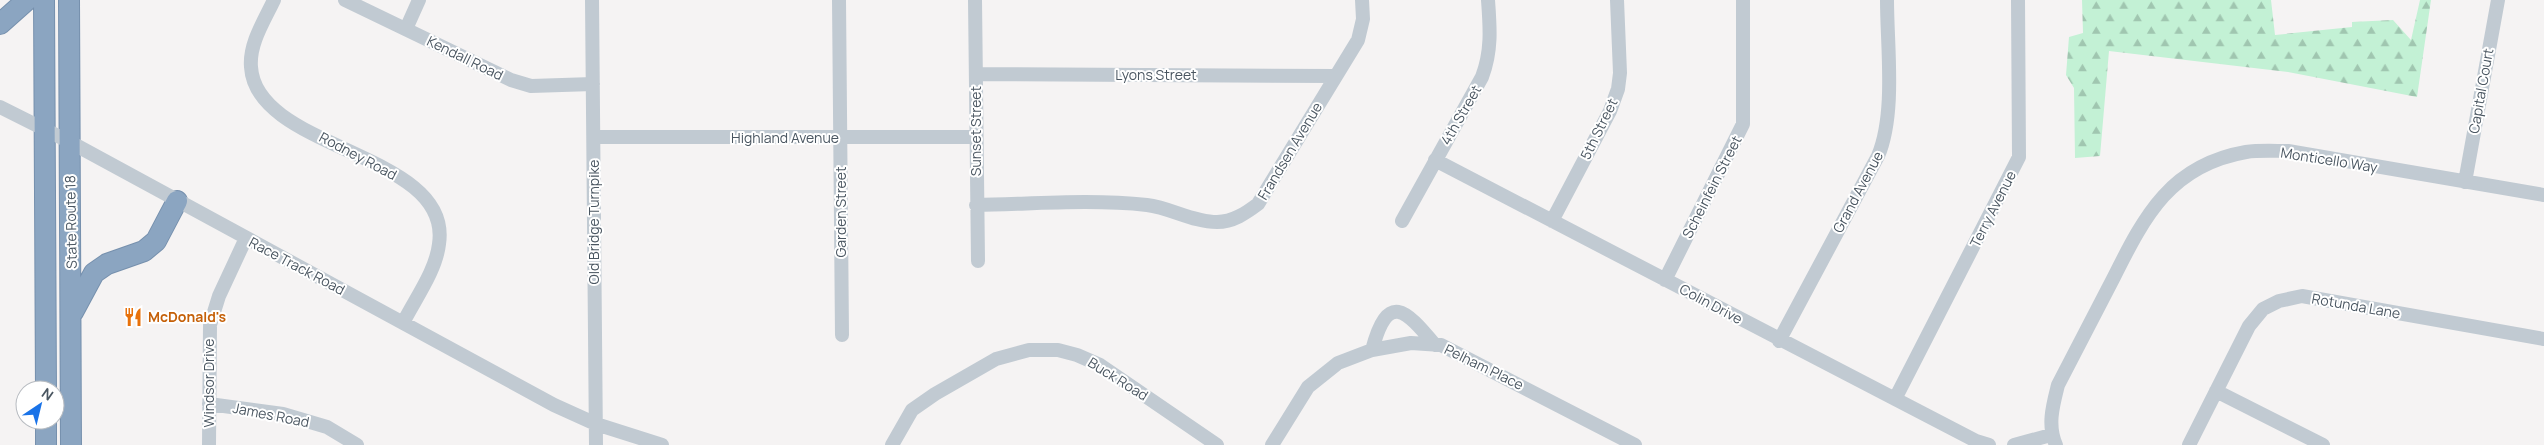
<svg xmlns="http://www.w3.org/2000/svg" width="2544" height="445" viewBox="0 0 2544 445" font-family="Manrope,sans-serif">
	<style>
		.forest { fill: url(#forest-firs) }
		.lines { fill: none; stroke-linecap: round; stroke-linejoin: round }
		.highway-casing { stroke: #7690ad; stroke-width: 22 }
		.minor { stroke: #c1cad2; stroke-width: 14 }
		.highway { stroke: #8ba5c1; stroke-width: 20 }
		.labels { text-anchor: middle; stroke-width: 4; stroke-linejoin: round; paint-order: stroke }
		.street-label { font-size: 14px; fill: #4a5661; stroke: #fff }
		.food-label { font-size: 14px; font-weight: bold; fill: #c56008; stroke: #fff; text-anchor: start }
	</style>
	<defs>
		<pattern id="forest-firs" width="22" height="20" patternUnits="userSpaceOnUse" patternTransform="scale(1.25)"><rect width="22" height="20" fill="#c3f1d5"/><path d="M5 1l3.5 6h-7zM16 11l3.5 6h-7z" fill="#a0c6b0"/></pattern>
	</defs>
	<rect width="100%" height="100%" fill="#f5f3f3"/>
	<path class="forest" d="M2082,0H2271L2275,35L2352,27V22L2393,20L2411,40L2420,0H2431L2417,97L2288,72L2109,51L2100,156L2075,158L2074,88L2066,75L2069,37L2083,33Z"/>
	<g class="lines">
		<g class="highway-casing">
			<path id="highway" d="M44,0L46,390
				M69,0L71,445
				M0,24L27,0
				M73,312L94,273L107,264L144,251L156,241L177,201
				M46,420V445"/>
		</g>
		<path class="minor" d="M274,0C264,21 249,44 251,67C256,151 453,152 439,244C436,271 415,299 403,323
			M345,0L511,80L531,86L593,84
			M592,0L596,445
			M839,0L842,335
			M975,0L978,261
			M406,29L419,0
			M976,74L1336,76
			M0,107L70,142L554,405L596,424L662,445
			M594,137H976
			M1435,160L1976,441L1989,445
			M2465,182L2498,0
			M976,205C1033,204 1091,199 1147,205C1171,208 1193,222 1217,222C1233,222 1246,213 1258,204L1358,40L1363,19L1362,0
			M1402,221L1482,77C1492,51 1490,27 1488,0
			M1552,221L1610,111L1618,89L1620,73L1617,0
			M1665,280L1743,124V0
			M1779,341L1878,156C1896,113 1887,47 1887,0
			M1372,350C1388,291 1405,309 1435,345
			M2216,391L2323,445
			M1895,399L2019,157L2018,0
			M209,404L283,414L327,427L357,445
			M209,445L210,325L219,296L246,238
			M892,445L912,410L935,394L996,359L1029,350H1058L1077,355L1100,365L1217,445
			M1272,445L1308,387L1338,363L1372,350L1411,343L1441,345L1635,445
			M2014,445L2051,435
			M2056,445C2047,425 2053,405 2058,385C2077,349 2095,313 2114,277C2145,215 2171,165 2246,152C2259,150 2274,151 2288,151L2544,195
			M2189,445L2249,326L2263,309L2279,301L2302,296L2544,339"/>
		<use href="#highway" class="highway"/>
	</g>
	<defs>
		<g id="restaurant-bare" transform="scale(1.5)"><path d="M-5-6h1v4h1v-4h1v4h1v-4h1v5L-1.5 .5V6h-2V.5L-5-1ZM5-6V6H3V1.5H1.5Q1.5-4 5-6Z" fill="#e8710a" stroke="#fff" stroke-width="2.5" paint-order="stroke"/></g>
	</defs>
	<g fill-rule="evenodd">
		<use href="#restaurant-bare" x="133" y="317"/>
	</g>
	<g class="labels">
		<g class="street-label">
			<text transform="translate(465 58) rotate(26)" y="5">Kendall Road</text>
			<text x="1156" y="80">Lyons Street</text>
			<text transform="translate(2481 91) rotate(-80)" y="5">Capital Court</text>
			<text transform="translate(1461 115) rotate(-60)" y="5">4th Street</text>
			<text transform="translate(1599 129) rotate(-64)" y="5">5th Street</text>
			<text transform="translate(976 131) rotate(-90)" y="5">Sunset Street</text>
			<text x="785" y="143">Highland Avenue</text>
			<text transform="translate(1290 151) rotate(-59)" y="5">Frandsen Avenue</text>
			<text transform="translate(358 156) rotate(28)" y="5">Rodney Road</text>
			<text transform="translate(2329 160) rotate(9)" y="5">Monticello Way</text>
			<text transform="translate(1712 187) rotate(-63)" y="5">Scheinfein Street</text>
			<text transform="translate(1858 192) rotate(-62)" y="5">Grand Avenue</text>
			<text transform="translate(1993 209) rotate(-63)" y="5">Terry Avenue</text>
			<text transform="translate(841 212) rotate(-90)" y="5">Garden Street</text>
			<text transform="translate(71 222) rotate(-91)" y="5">State Route 18</text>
			<text transform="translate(594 222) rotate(-90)" y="5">Old Bridge Turnpike</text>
			<text transform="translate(297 266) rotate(28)" y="5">Race Track Road</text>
			<text transform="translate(1711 304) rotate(28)" y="5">Colin Drive</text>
			<text transform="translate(2356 306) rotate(10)" y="5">Rotunda Lane</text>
			<text transform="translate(1484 367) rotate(26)" y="5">Pelham Place</text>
			<text transform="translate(1118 379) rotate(32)" y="5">Buck Road</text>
			<text transform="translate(209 383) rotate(-90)" y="5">Windsor Drive</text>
			<text transform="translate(271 415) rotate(11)" y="5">James Road</text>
		</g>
		<g class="food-label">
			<text x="148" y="322">McDonald's</text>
		</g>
	</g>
	<g transform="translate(40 405) rotate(35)"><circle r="24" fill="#ffffff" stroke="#b7bbc0"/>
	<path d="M0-4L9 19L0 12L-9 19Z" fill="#1a73e8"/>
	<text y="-8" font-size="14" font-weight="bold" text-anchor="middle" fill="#4a5661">N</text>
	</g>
</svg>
